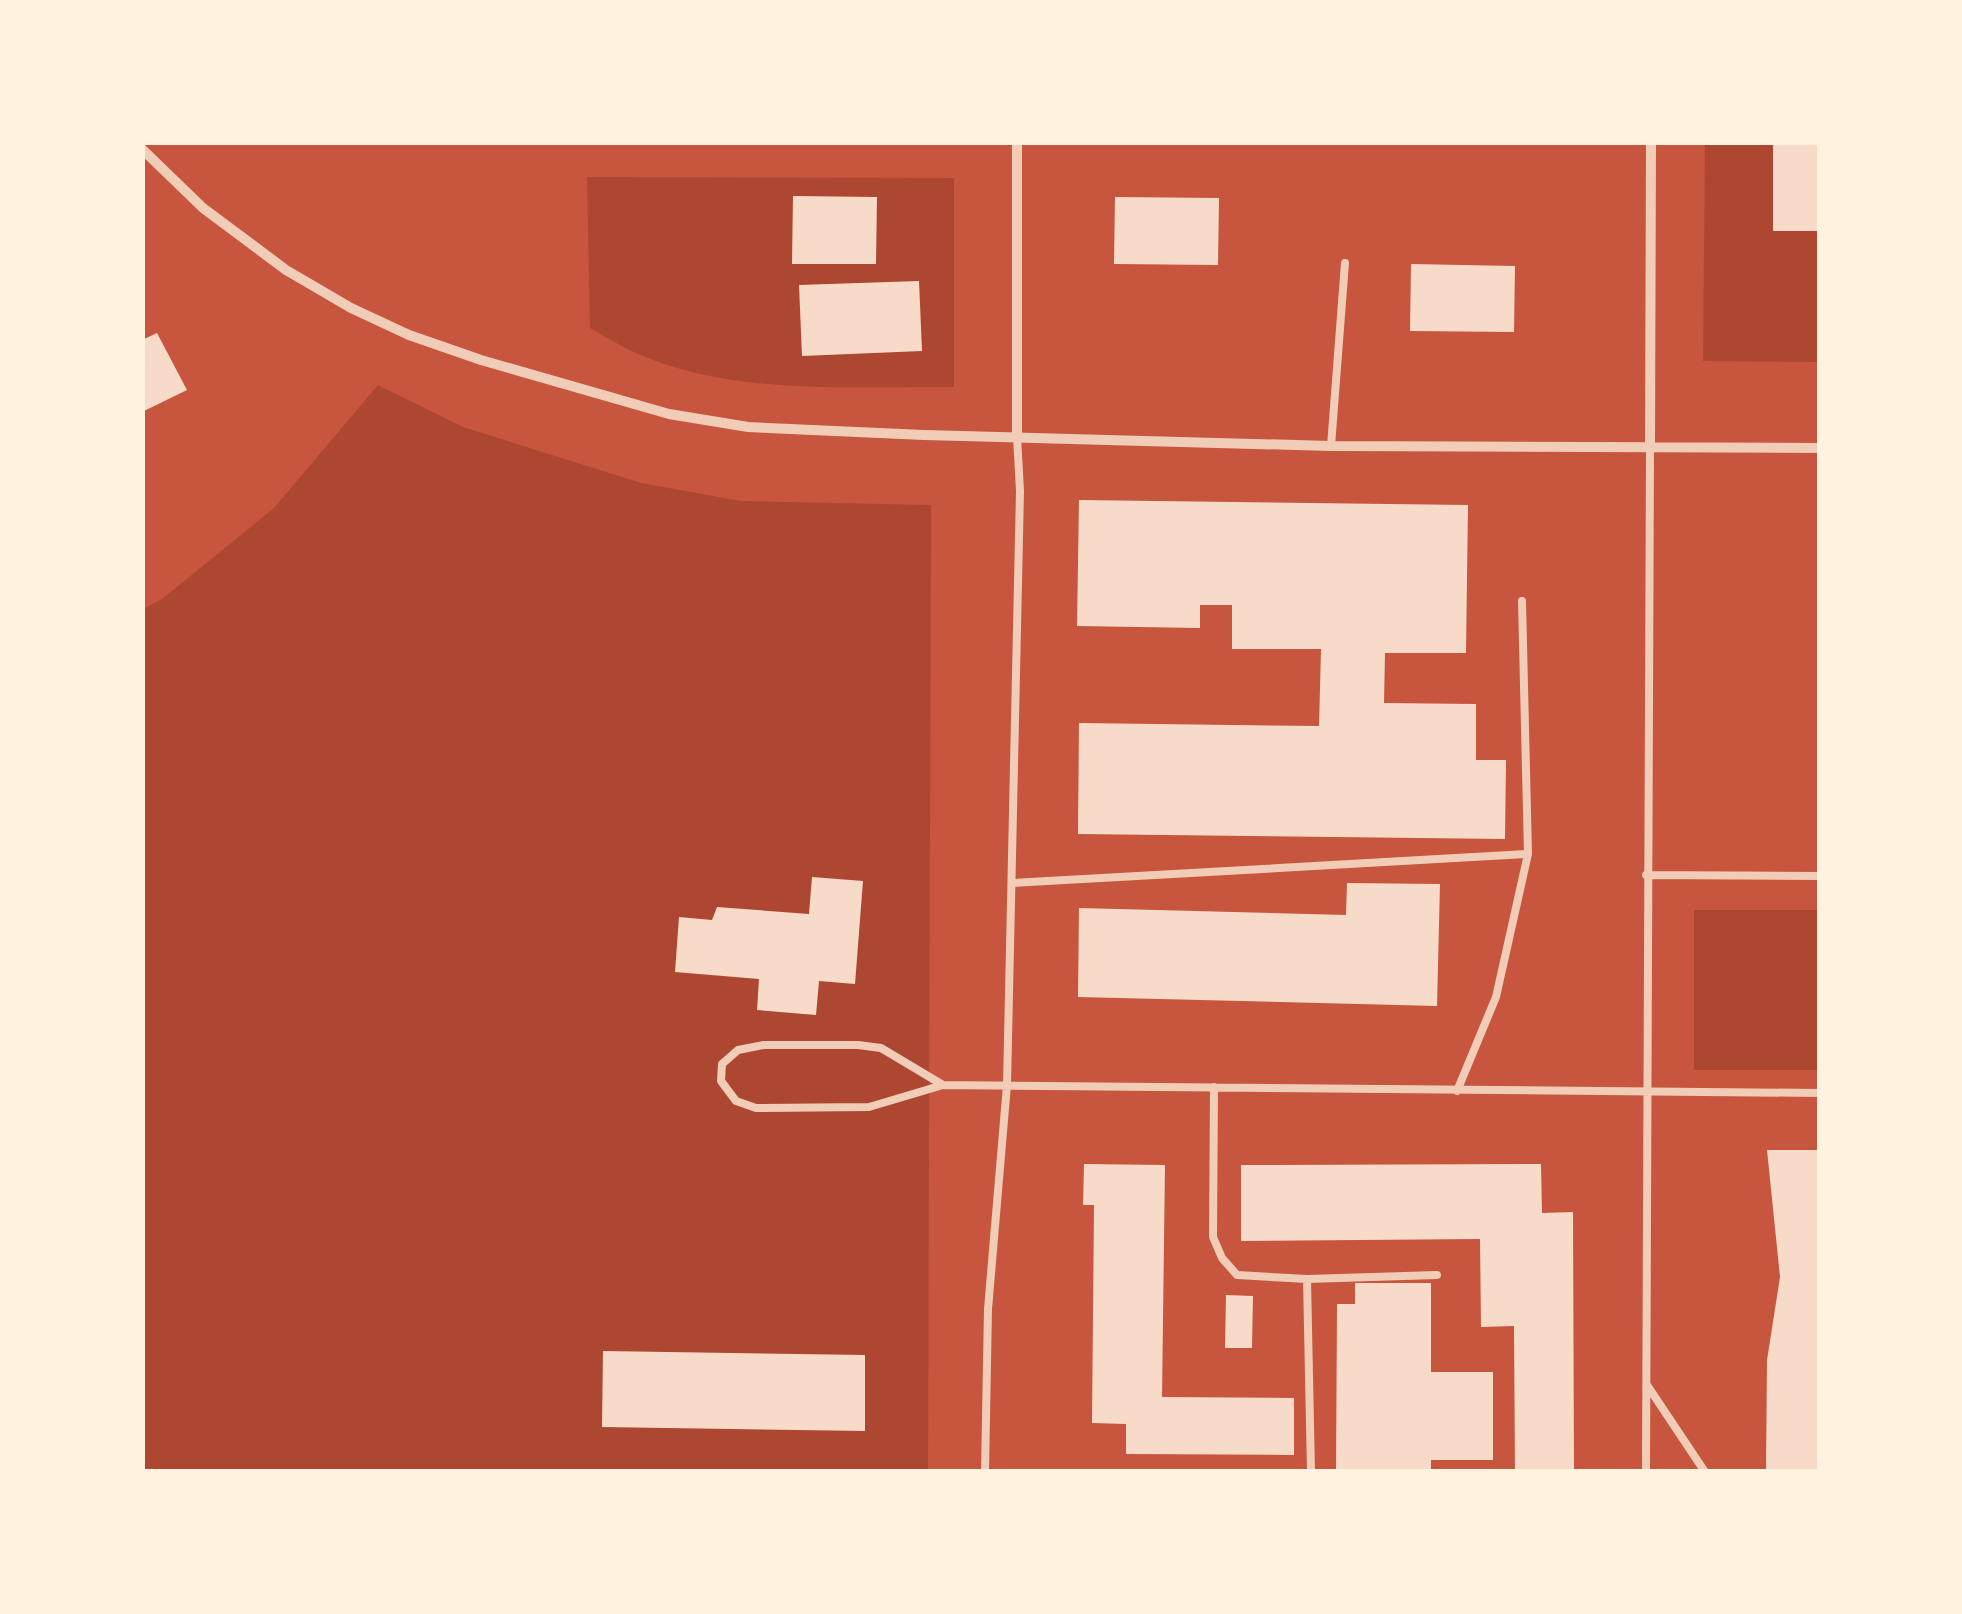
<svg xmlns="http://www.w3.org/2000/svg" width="1962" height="1614" viewBox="0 0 1962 1614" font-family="'Roboto Condensed',sans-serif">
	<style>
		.green { fill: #ae4732 }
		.building { fill: #f7dbc8 }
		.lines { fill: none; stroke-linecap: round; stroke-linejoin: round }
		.service { stroke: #f1ccb7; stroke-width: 8 }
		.minor { stroke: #f1ccb7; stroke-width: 10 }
	</style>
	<rect width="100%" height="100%" fill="#c8553d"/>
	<path class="green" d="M1705,143H1819V362L1703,361Z
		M587,177L954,178V387C853,386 733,396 638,354C622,347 606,337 590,328Z
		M378,385L463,427L641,483L741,501L931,505L928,1471L143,1472V609L162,599L274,508Z
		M1694,910H1819V1070H1694Z"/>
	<path class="building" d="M1773,142H1820V231H1773Z
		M793,196L877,197L876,264H792Z
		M1115,197L1219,198L1218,265L1114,264Z
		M1411,264L1515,266L1514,332L1410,331Z
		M919,281L922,351L802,356L799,285Z
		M157,333L187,390L142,412V340Z
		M1079,500L1468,505L1466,653H1385L1384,703L1476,704V760H1506L1505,839L1078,834L1079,723L1319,726L1321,649H1232V605H1200V628L1077,626Z
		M812,877L863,881L855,984L819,981L816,1015L757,1010L759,979L675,972L679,917L712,920L717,907L809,914Z
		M1347,883L1440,884L1437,1006L1078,997L1079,908L1346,915Z
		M1767,1150H1820V1472H1766L1767,1360L1780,1277Z
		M1084,1164L1165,1165L1162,1397L1294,1398V1455L1126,1454V1424L1092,1423L1094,1205H1083Z
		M1541,1164L1542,1213L1573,1212L1574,1472H1515L1514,1326L1481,1327L1480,1239L1241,1241V1165Z
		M1355,1283H1431V1372H1493V1460H1431V1472H1336L1337,1304H1355Z
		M1226,1295L1253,1296L1252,1348H1225Z
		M603,1351L865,1355V1431L602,1427Z"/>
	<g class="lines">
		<path class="service" d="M1331,446L1345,263
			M1646,875L1820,876
			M1013,883L1528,854
			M943,1085L881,1048L858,1045H764L738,1050L722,1064L721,1081L736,1101L756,1108L869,1107L943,1085L1820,1093
			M1214,1087L1213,1237L1222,1258L1237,1275L1307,1279L1437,1275
			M1457,1091L1496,997L1528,854L1522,601
			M1307,1279L1311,1472
			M1647,1385L1705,1472
			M985,1472L988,1309L1007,1085L1020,491L1017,436
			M1646,1472L1650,446"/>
		<path class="minor" d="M1017,142V436
			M142,149L203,208L286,270L351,308L409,335L481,360L669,414L748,427L924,435L1331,446L1820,448
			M1650,446L1651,142"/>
	</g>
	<rect width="1962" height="1614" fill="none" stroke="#fff3e0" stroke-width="290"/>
</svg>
